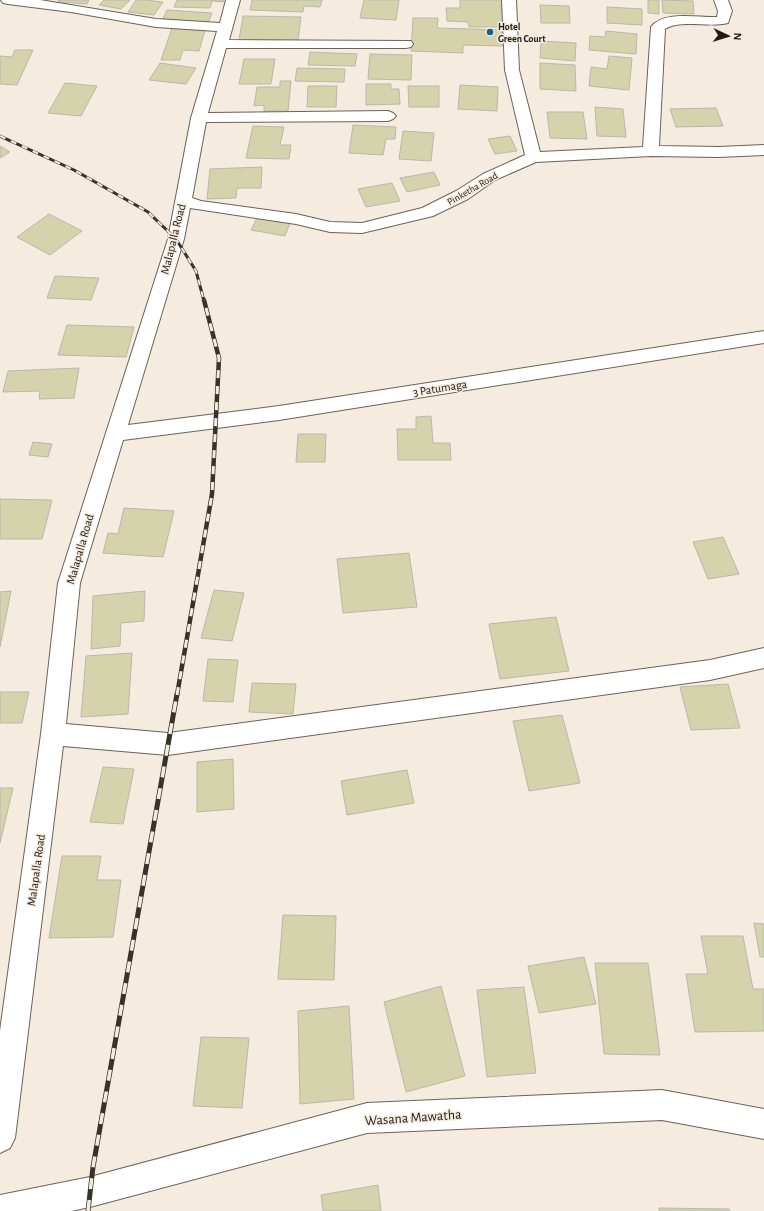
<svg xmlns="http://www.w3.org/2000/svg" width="764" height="1211" viewBox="0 0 764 1211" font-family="'Alegreya Sans',sans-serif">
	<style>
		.building { fill: #d4d3ac; stroke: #b9b8aa }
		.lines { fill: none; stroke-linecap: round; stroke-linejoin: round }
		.minor-casing { stroke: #6b6258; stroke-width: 2 }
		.minor { fill: #fff; fill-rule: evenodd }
		.rail-far2-casing { stroke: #36322c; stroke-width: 3 }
		.rail-far1-casing { stroke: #36322c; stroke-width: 4.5 }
		.rail-casing { stroke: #36322c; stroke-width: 5 }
		.rail-far2 { stroke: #f6ebdf; stroke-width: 2; stroke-dasharray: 6; stroke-linecap: butt }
		.rail-far1 { stroke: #f6ebdf; stroke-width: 3; stroke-dasharray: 8; stroke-linecap: butt }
		.rail { stroke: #f6ebdf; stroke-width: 3.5; stroke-dasharray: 11; stroke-linecap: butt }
		.poi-dot { fill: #135e92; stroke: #f6ebdf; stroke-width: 1.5 }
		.labels { text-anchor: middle; stroke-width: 3; stroke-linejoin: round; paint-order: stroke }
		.far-poi-label { font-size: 10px; font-weight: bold; fill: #1e1b16; stroke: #f6ebdf; text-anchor: start }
		.far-street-label { font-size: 10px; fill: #1e1b16; stroke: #f6ebdf }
		.street-label { font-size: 12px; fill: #1e1b16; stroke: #f6ebdf }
		.near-street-label { font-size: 14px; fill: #1e1b16; stroke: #f6ebdf }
	</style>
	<rect width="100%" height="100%" fill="#f6ebdf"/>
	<path class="building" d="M59,0H89L87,4L58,2Z
		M104,0H130L121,9L99,5Z
		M136,0H146L163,2L154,15L128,12Z
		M177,0H224L223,2L212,1L210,8L174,7Z
		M252,0H322L320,7L304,6L303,12L250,10Z
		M364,0H399L396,20L360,18Z
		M460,0H505L507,27H469L468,22L447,21L446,8H460Z
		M648,0H659V14L648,13Z
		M662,0L693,1L694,14L663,13Z
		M540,5L569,6L570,23H541Z
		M607,7L642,9V25L607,23Z
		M167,10L212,13L208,23L163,19Z
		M243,16L301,17L298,41L239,40Z
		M413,18H438L437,28L502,30L503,46L463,45V53L411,51Z
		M172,28L205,30L199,51L183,50L180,60H161Z
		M606,31L637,34L636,54L589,50L590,36L605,37Z
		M541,41L576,43L575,61L540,58Z
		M15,50H33L17,85L0,84V56L12,57Z
		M310,52L357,54L355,66L308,65Z
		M370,54L412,55L411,80L368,79Z
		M609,56L632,58L629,90L589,86L591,67L607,69Z
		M244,59H275L271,84H239Z
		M160,63L196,68L186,84L149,80Z
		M540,63L575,65L576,91L540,89Z
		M297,68L345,69L344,82L295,81Z
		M280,81H291L288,111H264V105L254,106L257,87H280Z
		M65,83L97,86L81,116L48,113Z
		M366,84H391V89H399L400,104L366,105Z
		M460,85L498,87L497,111L458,109Z
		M308,86H337L336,107H307Z
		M408,86H439V107H409Z
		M595,107L623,109L626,137L597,136Z
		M716,108L723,126L676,127L670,109Z
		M547,112H583L587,139L550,138Z
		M353,125L396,127L395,139H386L383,155L349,153Z
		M253,126L284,127L280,145H291L289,159L246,158Z
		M403,131L434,133L431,161L399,159Z
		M510,136L517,151L495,154L488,139Z
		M0,146L10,152L0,158Z
		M262,167L261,188H237L236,198L207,199L210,169Z
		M434,172L440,185L407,192L400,178Z
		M392,183L400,201L366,207L358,189Z
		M49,214L82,231L50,255L17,237Z
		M257,218L290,223L285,236L251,230Z
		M55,276L99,278L91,300L47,298Z
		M67,325L134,327L126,357L58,355Z
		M79,368L74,398L39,399L40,391L3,392L8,371Z
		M431,416L433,443H450L451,460H398L397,429H416V417Z
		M298,434H326L325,462H296Z
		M33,442L52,444L48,457L29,455Z
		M0,499L52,500L42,539H0Z
		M124,508L174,511L163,557L103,553L108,533L118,534Z
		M723,537L739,574L708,579L693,542Z
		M409,553L417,607L343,613L337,559Z
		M214,590L244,593L232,641L201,638Z
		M11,591L0,647V592Z
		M145,591L144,621L121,623L120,646L91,649L93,596Z
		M556,617L569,671L500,679L489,624Z
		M132,653L128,714L81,717L86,656Z
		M208,659L238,660L233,702L203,701Z
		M252,683L296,684L293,714L249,712Z
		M728,684L740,728L691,730L680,687Z
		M0,692H29L22,723H0Z
		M562,715L580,783L529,791L513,721Z
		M233,759L234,809L197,812V762Z
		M103,767L134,769L123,824L90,822Z
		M407,770L414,803L347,815L341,781Z
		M0,788H13L0,843Z
		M62,856H101L97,880H121L113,937L49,938Z
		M283,915L336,916L334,980L278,979Z
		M754,923L764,924V957H760Z
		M701,936H743L753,989H764V1031L695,1032L686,974H708Z
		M584,957L596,1004L539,1013L528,966Z
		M595,963H648L660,1055L604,1054Z
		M441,986L465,1076L406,1092L384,1002Z
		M524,987L536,1073L487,1077L477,990Z
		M349,1006L354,1099L300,1104L298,1011Z
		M201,1037L249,1038L242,1108L193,1106Z
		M378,1185L381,1211H323L321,1195Z
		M659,1208L729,1209L730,1211H659Z"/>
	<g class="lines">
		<g class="minor-casing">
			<path id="minor" d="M1,0H40L156,19L220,23L226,0H240L229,40L411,41L413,44L411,47L406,48H226L208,113L388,111L393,113L396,116L393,119L388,121L206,122L192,198L201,201L296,214L330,222L362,223L422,208L456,191L483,174L525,155L505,70L502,0H516L519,70L540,152L643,147L651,27C663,10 699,18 717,17L718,11L714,0H728L732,11L728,23C709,28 681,19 665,29L659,146L719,147L764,145V155L719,157L651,156L536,162L495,180L468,199L433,216L362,233L330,232L296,224L190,208L184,239L128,425L279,406L764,331V343L279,420L123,440L80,583L66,724L168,733L710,660L764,648V668L710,680L168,755L63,746L15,1138L10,1148L0,1153V1031L41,734L58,583L168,239L191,118L217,31L156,27L71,12L8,4L3,3Z
				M662,1090L764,1109V1139L662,1120L367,1133L90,1207L71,1211H0V1195L90,1177L367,1103Z"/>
		</g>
		<use href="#minor" class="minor"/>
		<g class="rail-far2-casing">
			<path id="rail-far2" d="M0,136L74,170L148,212L176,239L196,271L204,301"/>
		</g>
		<g class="rail-far1-casing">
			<path id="rail-far1" d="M177,695L212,494L219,358L204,300"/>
		</g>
		<g class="rail-casing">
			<path id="rail" d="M88,1211L93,1167L177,694"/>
		</g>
		<use href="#rail-far2" class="rail-far2"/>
		<use href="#rail-far1" class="rail-far1"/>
		<use href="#rail" class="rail"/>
	</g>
	<circle class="poi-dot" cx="490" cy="32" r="4"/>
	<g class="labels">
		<g class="far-poi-label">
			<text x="498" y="30">Hotel<tspan x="498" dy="12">Green Court</tspan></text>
		</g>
		<g class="far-street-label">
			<text transform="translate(472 188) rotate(-30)" y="4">Pinketha Road</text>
		</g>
		<g class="street-label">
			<text transform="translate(173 239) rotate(-76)" y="4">Malapalla Road</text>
			<text transform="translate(440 388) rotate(-9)" y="4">3 Patumaga</text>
			<text transform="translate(80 549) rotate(-74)" y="4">Malapalla Road</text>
			<text transform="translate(36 870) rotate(-82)" y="4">Malapalla Road</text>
		</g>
		<g class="near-street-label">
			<text transform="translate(413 1117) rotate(-4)" y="5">Wasana Mawatha</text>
		</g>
	</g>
	<g transform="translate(728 36) rotate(94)" stroke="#f6ebdf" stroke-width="3" paint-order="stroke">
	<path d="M0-3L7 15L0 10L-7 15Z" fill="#1e1b16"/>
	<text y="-6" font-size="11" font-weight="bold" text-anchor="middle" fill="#1e1b16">N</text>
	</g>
</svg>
